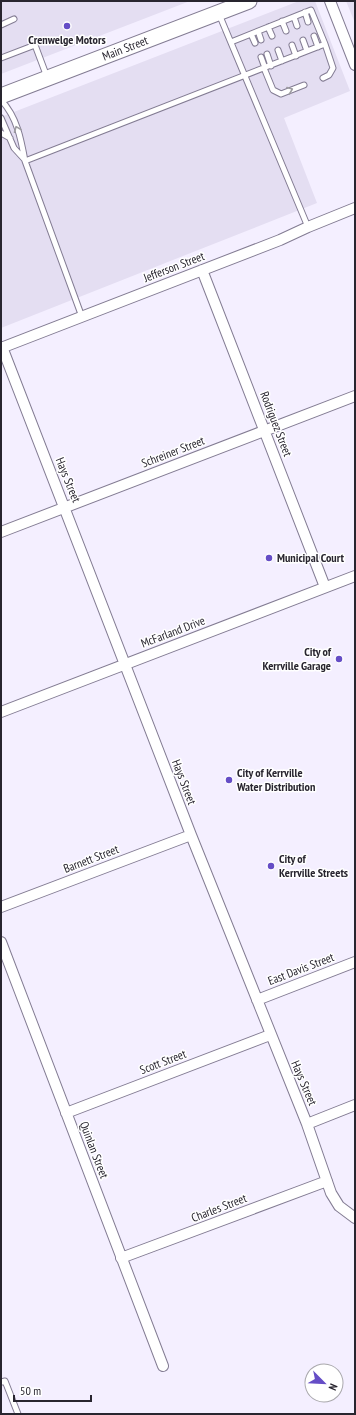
<svg xmlns="http://www.w3.org/2000/svg" width="356" height="1415" viewBox="0 0 356 1415" font-family="'PT Sans Narrow',sans-serif">
	<style>
		.built { fill: #e4def2 }
		.lines { fill: none; stroke-linecap: round; stroke-linejoin: round }
		.service-casing { stroke: #837c93; stroke-width: 7 }
		.minor-casing { stroke: #837c93; stroke-width: 12 }
		.secondary-casing { stroke: #837c93; stroke-width: 17 }
		.service { stroke: #fff; stroke-width: 5 }
		.minor { stroke: #fff; stroke-width: 10 }
		.secondary { stroke: #fff; stroke-width: 15 }
		.oneway { stroke: #9e9da1 }
		.poi-dot { fill: #654dc6; stroke: #fff; stroke-width: 1.5 }
		.labels { text-anchor: middle; stroke-width: 3; stroke-linejoin: round; paint-order: stroke }
		.poi-label { font-size: 12px; font-weight: bold; fill: #28252f; stroke: #fff; text-anchor: start }
		.street-label { font-size: 12px; fill: #28252f; stroke: #fff }
	</style>
	<rect width="100%" height="100%" fill="#f4efff"/>
	<path class="built" d="M1,1H190L1,74Z
		M299,1H315L350,91L284,118L317,203L1,328V117Z
		M346,1H355V23Z"/>
	<g class="lines">
		<g class="service-casing">
			<path id="service" d="M305,12L308,22
				M219,14L308,227
				M294,17L297,26
				M282,21L286,31
				M1,25L14,19
				M268,27L272,36
				M258,31L261,40
				M251,34L255,43
				M314,36L318,47
				M303,40L307,51
				M292,45L296,56
				M278,50L282,61
				M267,54L271,66
				M261,57L265,68
				M1,58L35,45L47,77
				M264,68L273,90L281,94L304,85
				M323,78L329,75L333,68L325,44
				M1,100C17,117 21,139 25,161L82,317
				M1,118L14,148L25,160
				M1,133L10,138
				M25,161L325,44L311,10L231,42
				M1,1382L5,1381L18,1414"/>
		</g>
		<g class="minor-casing">
			<path id="minor" d="M330,1L355,65
				M202,270L325,587
				M2,347L191,835L307,1124L331,1193L339,1206L355,1218
				M1,348L280,240L308,227L355,208
				M1,532L355,396
				M1,712L355,576
				M1,907L191,835
				M1,942L163,1366
				M257,1000L355,962
				M66,1113L270,1035
				M307,1124L355,1105
				M121,1258L327,1181"/>
		</g>
		<g class="secondary-casing">
			<g id="secondary">
				<path id="s1" d="M1,96L249,1"/>
			</g>
		</g>
		<use href="#service" class="service"/>
		<use href="#minor" class="minor"/>
		<use href="#secondary" class="secondary"/>
	</g>
	<defs><path id="oneway-chevron" d="M-2-3.5L2.5 0L-2 3.5" fill="none" stroke-width="1.6" stroke-linecap="round" stroke-linejoin="round"/></defs>
	<g class="oneway">
		<use href="#oneway-chevron" transform="translate(290 90) rotate(-21)"/>
		<use href="#oneway-chevron" transform="translate(17 129) rotate(-112)"/>
	</g>
	<g class="poi-dot">
		<circle cx="67" cy="26" r="4"/>
		<circle cx="269" cy="558" r="4"/>
		<circle cx="339" cy="659" r="4"/>
		<circle cx="229" cy="780" r="4"/>
		<circle cx="271" cy="866" r="4"/>
	</g>
	<g class="labels">
		<g class="poi-label">
			<text x="67" y="44" text-anchor="middle">Crenwelge Motors</text>
			<text x="277" y="562">Municipal Court</text>
			<text x="331" y="656" text-anchor="end">City of<tspan x="331" dy="14">Kerrville Garage</tspan></text>
			<text x="237" y="777">City of Kerrville<tspan x="237" dy="14">Water Distribution</tspan></text>
			<text x="279" y="863">City of<tspan x="279" dy="14">Kerrville Streets</tspan></text>
		</g>
		<g class="street-label">
			<text dy="4" stroke="none"><textPath href="#s1" startOffset="133">Main Street</textPath></text>
			<text transform="translate(174 267) rotate(-21)" y="4">Jefferson Street</text>
			<text transform="translate(276 424) rotate(69)" y="4">Rodriguez Street</text>
			<text transform="translate(173 452) rotate(-21)" y="4">Schreiner Street</text>
			<text transform="translate(68 480) rotate(68)" y="4">Hays Street</text>
			<text transform="translate(173 632) rotate(-21)" y="4">McFarland Drive</text>
			<text transform="translate(184 782) rotate(69)" y="4">Hays Street</text>
			<text transform="translate(91 859) rotate(-21)" y="4">Barnett Street</text>
			<text transform="translate(301 969) rotate(-21)" y="4">East Davis Street</text>
			<text transform="translate(163 1062) rotate(-21)" y="4">Scott Street</text>
			<text transform="translate(304 1083) rotate(67)" y="4">Hays Street</text>
			<text transform="translate(94 1150) rotate(69)" y="4">Quinlan Street</text>
			<text transform="translate(219 1208) rotate(-21)" y="4">Charles Street</text>
		</g>
	</g>
	<rect width="356" height="1415" fill="none" stroke="#28252f" stroke-width="4"/>
	<g transform="translate(324 1383) rotate(114)"><circle r="19" fill="#ffffff" stroke="#a9a8ac"/>
	<path d="M0-3L7 15L0 10L-7 15Z" fill="#654dc6"/>
	<text y="-6" font-size="11" font-weight="bold" text-anchor="middle" fill="#28252f">N</text>
	</g>
	<path d="M14 1395v6h77v-6" fill="none" stroke="#28252f" stroke-width="2"/>
	<text x="20" y="1395" font-size="12" fill="#28252f" stroke="#ffffff" stroke-width="3" paint-order="stroke">50 m</text>
</svg>
